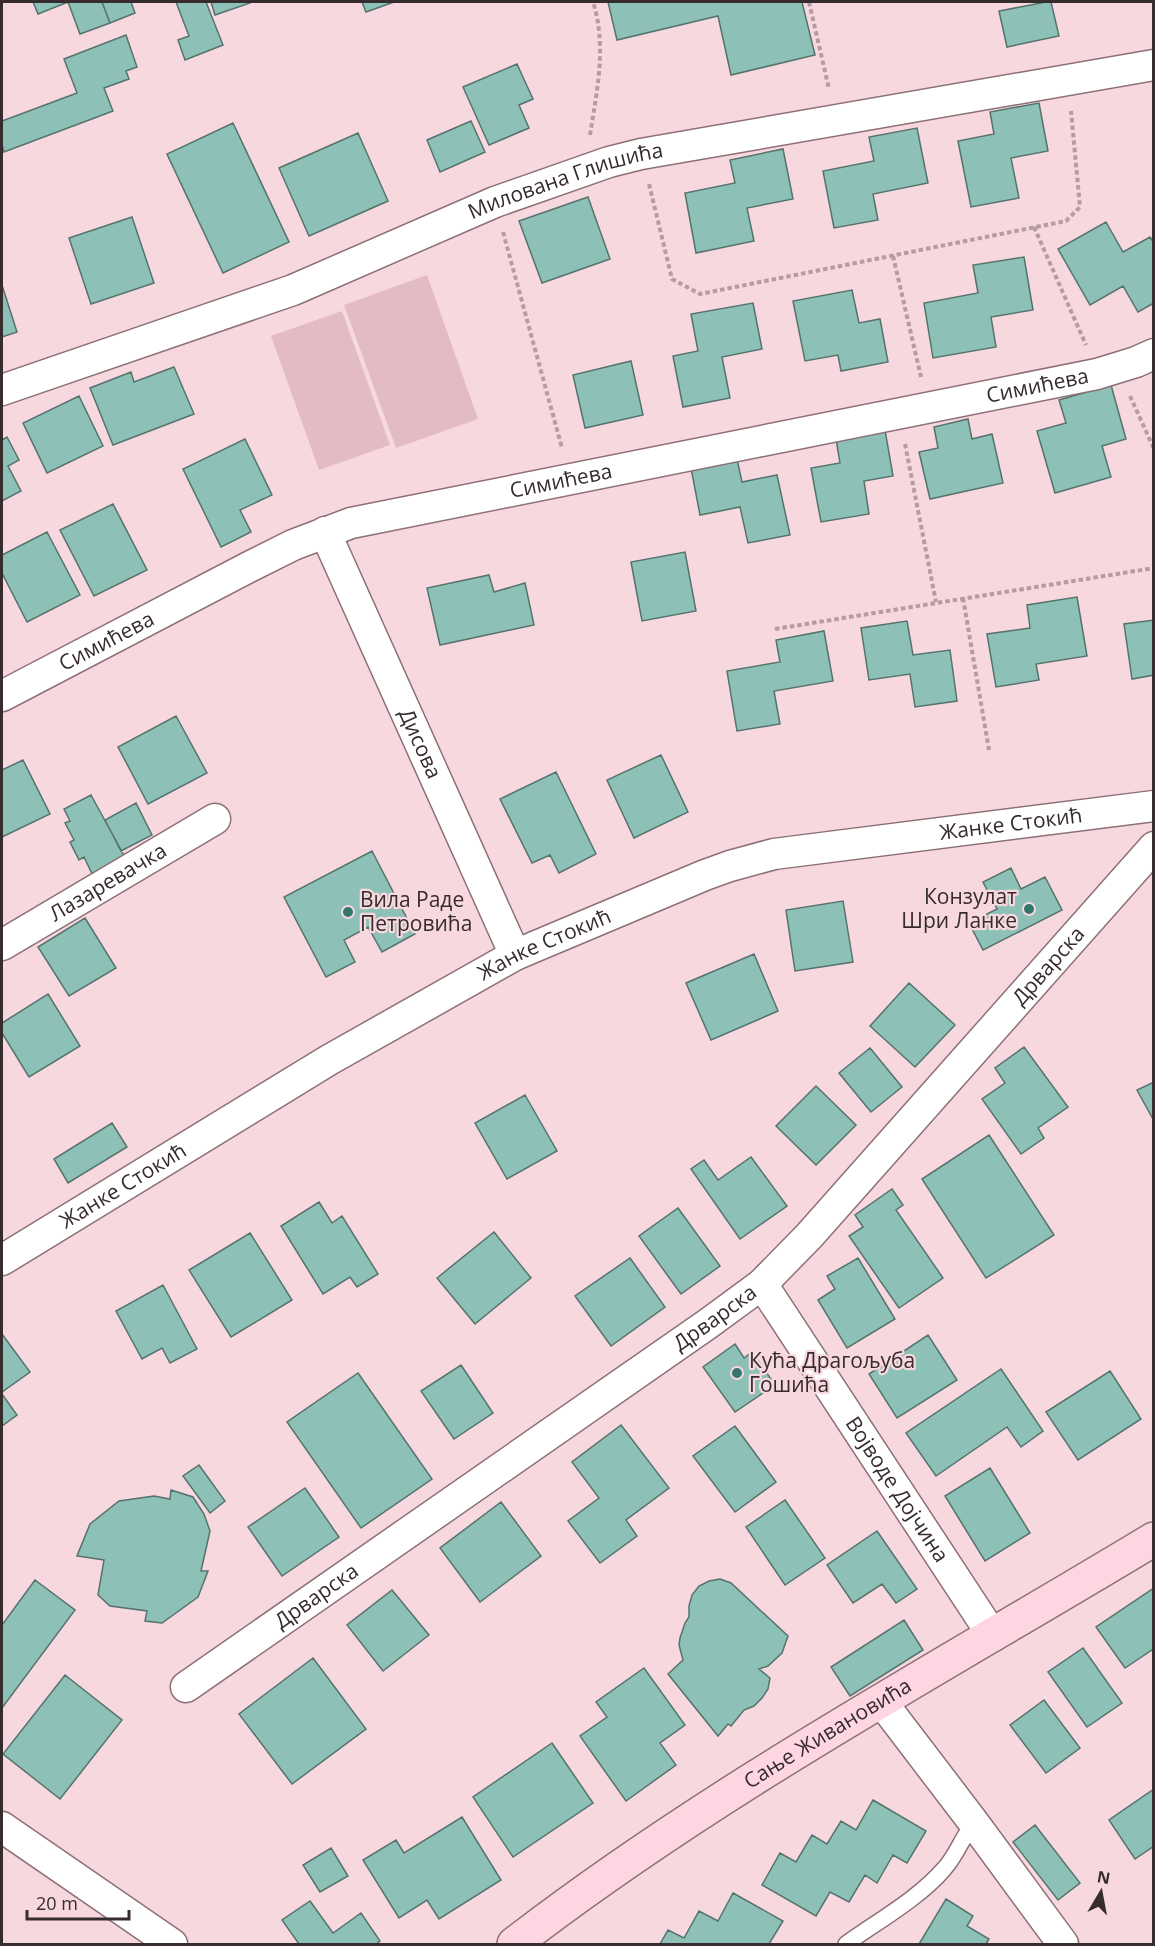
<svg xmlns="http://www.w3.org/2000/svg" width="1155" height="1946" viewBox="0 0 1155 1946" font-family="'Open Sans',sans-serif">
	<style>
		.park { fill: #e2bbc3 }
		.building { fill: #8dc0b7; stroke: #55736d; stroke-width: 1.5 }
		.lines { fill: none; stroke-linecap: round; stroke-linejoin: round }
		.lane-casing { stroke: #8c7076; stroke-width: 18 }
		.street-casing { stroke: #8c7076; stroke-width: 33 }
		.secondary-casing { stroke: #8c7076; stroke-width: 36 }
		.path { stroke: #b49ca1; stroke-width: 4; stroke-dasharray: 4.5 3; stroke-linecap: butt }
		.lane { stroke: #fff; stroke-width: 15 }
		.street { stroke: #fff; stroke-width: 30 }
		.secondary { stroke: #fdd6e1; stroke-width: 33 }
		.poi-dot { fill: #31776d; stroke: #f8d8df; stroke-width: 2 }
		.labels { text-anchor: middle; stroke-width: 4.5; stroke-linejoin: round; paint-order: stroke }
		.street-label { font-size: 21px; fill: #362b2d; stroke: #f8d8df }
		.poi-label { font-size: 21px; fill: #362b2d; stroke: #f8d8df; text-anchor: start }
	</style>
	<rect width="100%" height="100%" fill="#f8d8df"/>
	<path class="park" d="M427,275L478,419L396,448L344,305Z
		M342,311L390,445L319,470L271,336Z"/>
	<path class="building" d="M33,2H102L110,23L80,34L68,2L38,14Z
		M102,2H131L135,13L110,23Z
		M176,2H206L223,45L185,60L178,40L189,36Z
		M211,2H249L250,3L215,15Z
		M362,2H394L366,12Z
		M608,2H802L815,55L731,75L718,16L617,40Z
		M1046,2H1051L1059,36L1007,47L999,11Z
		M126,35L137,67L126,71L129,79L104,88L113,111L4,152L2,144V121L77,93L64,59Z
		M517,64L533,99L519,105L529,128L489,145L463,87Z
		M1039,103L1048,151L1011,158L1019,198L971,207L958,141L994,134L990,112Z
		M471,121L485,152L440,172L427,140Z
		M233,123L289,242L223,273L167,154Z
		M917,128L928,183L873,194L878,220L834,228L823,171L874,161L869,137Z
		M358,133L388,201L309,236L279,168Z
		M783,149L793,199L747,208L754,241L696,253L685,193L735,183L730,160Z
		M588,197L610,259L542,283L519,221Z
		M132,217L154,283L91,304L69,238Z
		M1106,222L1123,252L1150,237L1154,243V303L1138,312L1123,286L1090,305L1058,249Z
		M1024,257L1033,310L991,317L996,347L933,358L924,303L978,293L973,265Z
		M2,285L17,332L2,337Z
		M852,290L859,323L880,319L888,362L841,371L838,355L805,361L793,301Z
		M753,303L762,349L722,357L730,398L683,407L673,356L698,351L691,314Z
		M631,361L643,415L585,428L573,375Z
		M174,367L194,414L113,445L90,388L131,372L134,382Z
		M1111,385L1126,439L1102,446L1111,477L1055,493L1037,431L1066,423L1059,400Z
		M79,396L103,446L47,473L23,423Z
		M968,419L972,439L992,434L1003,483L930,499L919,452L938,448L934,427Z
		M885,430L893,476L864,481L869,514L821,522L811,468L840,463L836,439Z
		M7,437L19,460L8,466L21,491L2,501V440Z
		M245,439L272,495L240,510L251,532L221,547L183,469Z
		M737,459L742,482L777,475L790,535L748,543L740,507L700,515L691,468Z
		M113,504L147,570L94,596L60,530Z
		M47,532L80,595L27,622L2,573V555Z
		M685,552L696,611L642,621L631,562Z
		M489,575L494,592L525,583L534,625L440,645L427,588Z
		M1077,597L1087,656L1036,664L1039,680L996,687L987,634L1030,628L1027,605Z
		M1154,620V675L1132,679L1124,624Z
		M907,621L913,655L950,650L957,701L915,707L910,674L869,680L861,628Z
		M824,631L833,681L774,691L780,724L737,731L727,671L780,662L776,640Z
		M176,716L207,773L148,804L118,747Z
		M661,755L688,812L634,838L607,780Z
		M23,760L50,814L2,837V770Z
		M556,772L596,854L559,873L550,855L532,863L500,799Z
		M91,795L127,861L94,878L84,857L79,860L70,842L74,840L65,823L70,821L64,809Z
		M136,803L152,835L121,851L105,820Z
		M372,851L415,934L382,952L368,927L344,940L355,962L326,977L284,897Z
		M1011,868L1021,889L1045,877L1062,910L983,950L969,923L997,909L983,882Z
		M843,901L853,962L795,971L786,910Z
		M85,918L116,968L69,996L38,947Z
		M754,954L778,1011L711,1040L686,983Z
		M909,983L955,1025L915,1067L870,1026Z
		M48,994L80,1046L29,1077L2,1033V1023Z
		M1024,1047L1068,1107L1038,1128L1044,1138L1021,1154L982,1099L1005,1083L995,1068Z
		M870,1048L902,1087L871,1112L839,1073Z
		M1154,1082V1121L1137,1090Z
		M816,1086L856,1125L816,1165L776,1126Z
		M525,1095L557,1151L507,1179L475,1123Z
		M112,1123L127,1147L68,1183L54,1159Z
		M989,1135L1054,1235L986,1278L922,1179Z
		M751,1157L787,1206L740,1239L691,1169L704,1160L718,1180Z
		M892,1189L903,1205L896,1210L943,1278L899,1308L849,1236L863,1227L855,1215Z
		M319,1202L332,1223L342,1216L378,1274L357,1287L350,1277L323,1294L281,1226Z
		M678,1208L720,1266L681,1294L639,1236Z
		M494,1232L531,1278L475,1324L437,1278Z
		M250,1233L292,1300L231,1337L189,1270Z
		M630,1258L665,1307L611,1346L575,1296Z
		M858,1258L895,1319L847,1348L818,1300L835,1289L827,1276Z
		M163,1285L197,1349L170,1363L162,1348L142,1359L116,1311Z
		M2,1334L30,1372L2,1392Z
		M928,1335L957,1380L897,1418L869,1374Z
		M735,1344L744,1358L752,1352L771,1379L761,1385L766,1391L735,1412L703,1367Z
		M461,1365L493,1413L454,1439L421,1391Z
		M1001,1369L1043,1431L1021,1447L1007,1427L936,1476L906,1433Z
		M1110,1371L1141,1419L1078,1460L1046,1412Z
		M358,1373L432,1479L361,1528L287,1422Z
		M2,1394L17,1415L2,1426Z
		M621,1425L669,1488L626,1520L637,1536L600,1563L568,1521L599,1498L572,1462Z
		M735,1426L776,1482L735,1512L693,1456Z
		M199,1465L225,1501L210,1513L183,1476Z
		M990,1468L1030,1533L985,1561L945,1496Z
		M305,1488L339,1537L282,1576L248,1527Z
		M171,1490L193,1497L204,1514L210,1531L201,1571H208L198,1597L162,1623L145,1621L147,1611L110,1606L98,1595L104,1560L77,1556L90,1524L119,1501L154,1496L170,1499Z
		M785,1500L825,1558L785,1585L746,1527Z
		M501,1502L541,1556L480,1602L440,1548Z
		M877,1531L917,1589L896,1603L882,1584L853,1603L827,1565Z
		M720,1579L731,1583L788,1636L782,1653L768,1666L759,1669L770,1678L768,1689L762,1698L754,1706L744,1710L731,1726L728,1724L718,1736L668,1674L683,1660L679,1645L680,1638L685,1623L689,1617V1606L692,1595L699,1586L709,1581Z
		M35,1580L75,1610L2,1708V1625Z
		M1154,1588V1652L1152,1650L1125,1668L1096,1627Z
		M392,1590L429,1635L383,1671L347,1625Z
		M904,1620L923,1650L850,1696L831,1667Z
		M1083,1648L1122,1703L1087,1727L1048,1672Z
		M313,1658L366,1729L292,1784L239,1714Z
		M644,1668L685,1725L660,1743L676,1765L626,1801L580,1736L607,1717L596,1702Z
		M65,1675L122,1720L60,1799L3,1754Z
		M1044,1700L1080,1748L1046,1773L1010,1725Z
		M552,1743L593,1803L513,1857L473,1797Z
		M1154,1789V1846L1135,1859L1109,1820Z
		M873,1800L926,1831L907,1863L893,1855L877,1883L865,1875L849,1902L830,1892L816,1916L762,1885L780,1853L796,1862L812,1835L827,1844L841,1821L856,1830Z
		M462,1817L501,1880L439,1919L427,1900L399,1918L363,1860L396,1840L404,1853Z
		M1035,1825L1080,1883L1058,1900L1013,1842Z
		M331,1848L348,1876L320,1892L303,1865Z
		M733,1893L783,1921L769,1944H660L668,1930L684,1938L699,1911L718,1921Z
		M946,1899L973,1916L967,1926L989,1939L986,1944H919Z
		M310,1901L333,1933L361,1913L380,1941L376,1944H299L282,1920Z"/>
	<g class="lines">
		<g class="lane-casing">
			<path id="lane" d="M846,1944C878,1921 918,1899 944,1869C957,1855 962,1837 974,1823"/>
		</g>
		<g class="street-casing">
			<g id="street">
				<path id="s1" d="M2,390L293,290L495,202L609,162L641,154L1154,65"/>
				<path id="s2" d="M325,532L515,955"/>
				<path id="s3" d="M2,696L249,567L293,545L351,523L1097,374L1136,362L1154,354"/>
				<path id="s4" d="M2,945L215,819"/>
				<path id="s5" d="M2,1260L329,1060L515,955L705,875L730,866L774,854L1154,806"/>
				<path id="s6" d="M762,1284L993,1636"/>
				<path id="s7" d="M186,1687L709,1323L762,1284L809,1236L1154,847"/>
				<path d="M881,1701L974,1823L1063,1944"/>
				<path d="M2,1827L172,1944"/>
			</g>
		</g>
		<g class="secondary-casing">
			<g id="secondary">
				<path id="s8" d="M514,1944C714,1790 937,1670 1154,1539"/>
			</g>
		</g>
		<path class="path" d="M809,2L829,89
			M590,135C597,90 607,46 593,2
			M649,184L672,279L700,294L1066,221L1080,207L1071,111
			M1034,227L1086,345
			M503,232L562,448
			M893,256L921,377
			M1130,396L1154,449
			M905,444L936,602
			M963,598L989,750
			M775,629L1154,568"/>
		<use href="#lane" class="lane"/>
		<use href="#street" class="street"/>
		<use href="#secondary" class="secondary"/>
	</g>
	<g class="poi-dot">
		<circle cx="1029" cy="909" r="6"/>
		<circle cx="348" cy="912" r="6"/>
		<circle cx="737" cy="1373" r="6"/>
	</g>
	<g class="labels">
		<g class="street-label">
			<text dy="7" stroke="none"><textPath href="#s1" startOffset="602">Милована Глишића</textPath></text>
			<text dy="7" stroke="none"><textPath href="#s3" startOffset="1090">Симићева</textPath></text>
			<text dy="7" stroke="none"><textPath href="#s3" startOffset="604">Симићева</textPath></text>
			<text dy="7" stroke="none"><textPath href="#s3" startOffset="118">Симићева</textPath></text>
			<text dy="7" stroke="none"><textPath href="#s2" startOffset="232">Дисова</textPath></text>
			<text dy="7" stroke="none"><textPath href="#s5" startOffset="1114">Жанке Стокић</textPath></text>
			<text dy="7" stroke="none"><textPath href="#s4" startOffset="123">Лазаревачка</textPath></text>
			<text dy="7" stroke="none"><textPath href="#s5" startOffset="628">Жанке Стокић</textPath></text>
			<text dy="7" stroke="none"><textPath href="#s7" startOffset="1131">Дрварска</textPath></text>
			<text dy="7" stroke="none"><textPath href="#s5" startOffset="142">Жанке Стокић</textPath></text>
			<text dy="7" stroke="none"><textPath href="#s7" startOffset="645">Дрварска</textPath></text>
			<text dy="7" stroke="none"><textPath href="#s6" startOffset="246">Војводе Дојчина</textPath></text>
			<text dy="7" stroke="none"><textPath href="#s7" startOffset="159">Дрварска</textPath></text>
			<text dy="7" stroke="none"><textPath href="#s8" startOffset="378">Сање Живановића</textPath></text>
		</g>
		<g class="poi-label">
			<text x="1017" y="904" text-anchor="end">Конзулат<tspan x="1017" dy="24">Шри Ланке</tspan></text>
			<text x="360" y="907">Вила Раде<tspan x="360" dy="24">Петровића</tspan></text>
			<text x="749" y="1368">Кућа Драгољуба<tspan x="749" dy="24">Гошића</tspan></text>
		</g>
	</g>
	<rect width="1155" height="1946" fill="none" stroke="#362b2d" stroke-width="6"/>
	<g transform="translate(1101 1892) rotate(10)" stroke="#f8d8df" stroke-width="4.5" paint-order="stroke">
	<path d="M0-4.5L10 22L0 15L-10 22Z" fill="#362b2d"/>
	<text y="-9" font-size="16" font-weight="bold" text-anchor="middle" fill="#362b2d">N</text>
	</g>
	<path d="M27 1910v9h102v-9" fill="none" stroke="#362b2d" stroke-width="3"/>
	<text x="36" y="1910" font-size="18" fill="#362b2d" stroke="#f8d8df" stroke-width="4.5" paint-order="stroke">20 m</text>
</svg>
